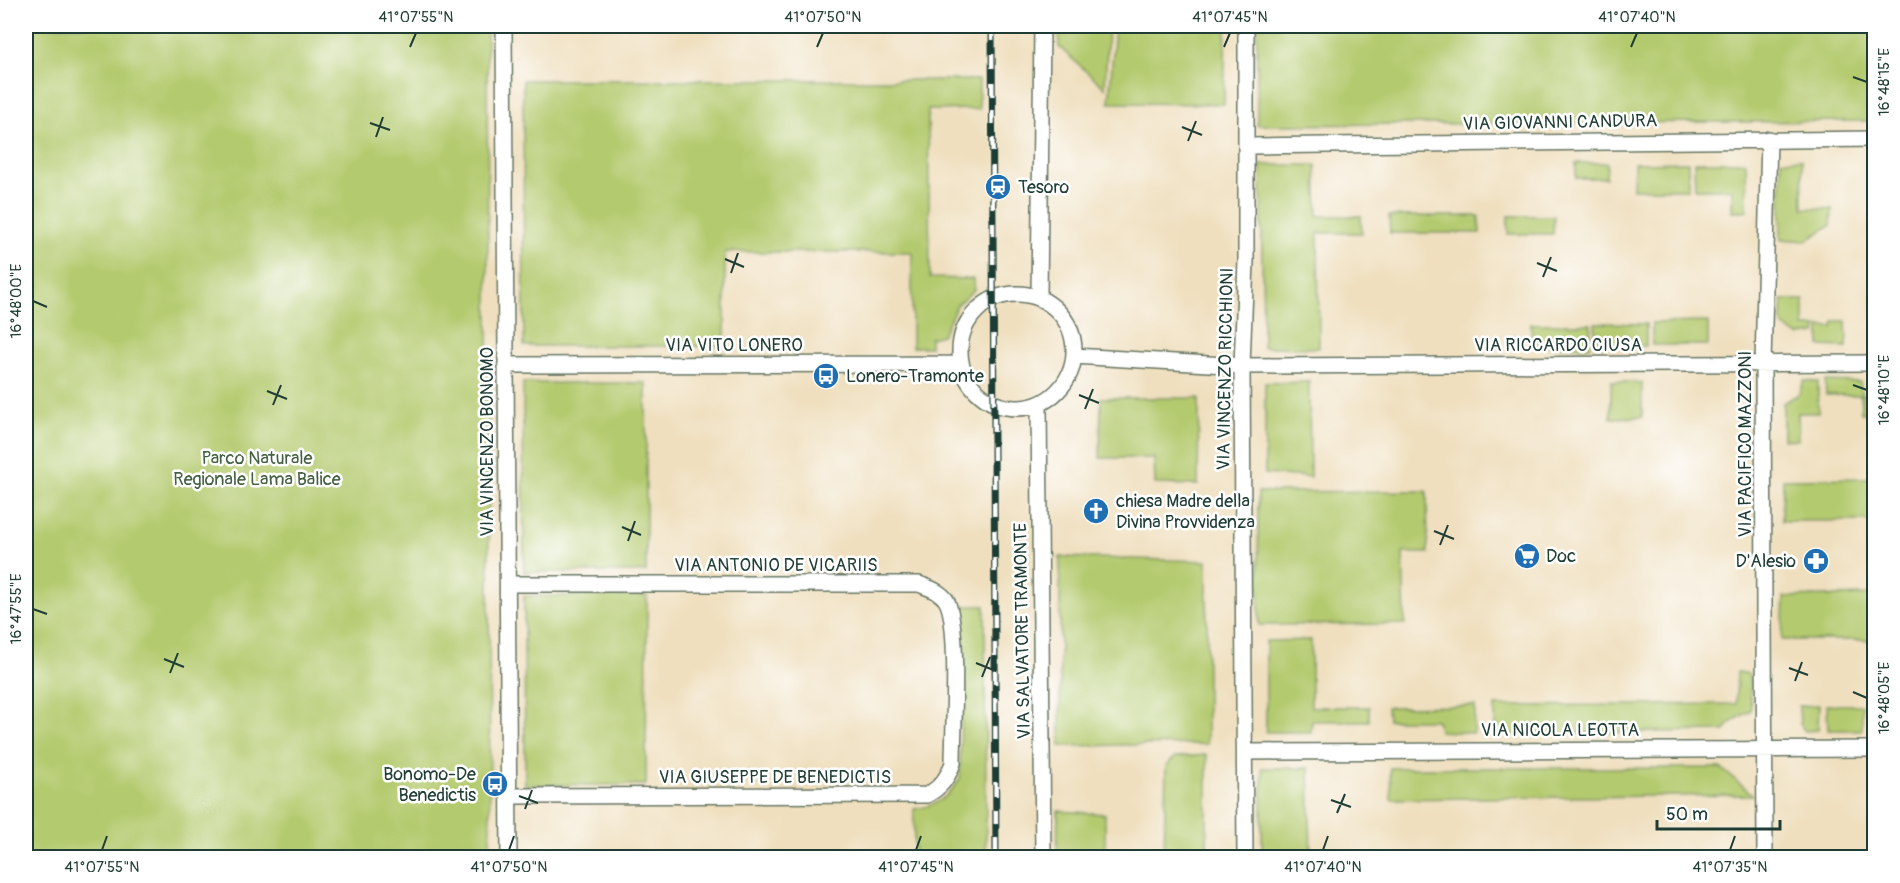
<svg xmlns="http://www.w3.org/2000/svg" width="1900" height="883" viewBox="0 0 1900 883" font-family="Pangolin,sans-serif">
	<style>
		.green { fill: #b4ca6e; stroke: #6a8451; stroke-width: 1.5 }
		.lines { fill: none; stroke-linecap: round; stroke-linejoin: round }
		.minor-casing { stroke: #687664; stroke-width: 18 }
		.minor { stroke: #fff; stroke-width: 15 }
		.rail-casing { stroke: #1f3d34; stroke-width: 7 }
		.rail { stroke: #fff; stroke-width: 4.5; stroke-dasharray: 14; stroke-linecap: butt }
		.ticks { fill: none; stroke: #1f3d34; stroke-width: 2 }
		.labels { text-anchor: middle; stroke-width: 5; stroke-linejoin: round; paint-order: stroke }
		.street-label { font-size: 18px; fill: #1f3d34; stroke: #fff }
		.poi-label { font-size: 18px; fill: #1f3d34; stroke: #fff; text-anchor: start }
		.park-label { font-size: 18px; fill: #446042; stroke: #fff }
		.neatline { fill: none; stroke: #1f3d34; stroke-width: 2 }
		.ticks-label { font-size: 15px; text-anchor: middle; fill: #1f3d34 }
	</style>
	<rect width="100%" height="100%" fill="#fff"/>
	<filter id="ink" filterUnits="userSpaceOnUse"><feTurbulence type="fractalNoise" baseFrequency=".0167" numOctaves="2"/><feDisplacementMap in="SourceGraphic" scale="12" xChannelSelector="R" yChannelSelector="G"/><feConvolveMatrix kernelMatrix="1 2 1 2 8 2 1 2 1" color-interpolation-filters="sRGB"/></filter>
	<filter id="wash" filterUnits="userSpaceOnUse"><feTurbulence type="fractalNoise" baseFrequency=".008" numOctaves="4" result="noise"/><feDisplacementMap in="SourceGraphic" scale="24" xChannelSelector="R" yChannelSelector="G"/><feGaussianBlur stdDeviation="1.35" result="paint"/><feColorMatrix in="noise" values="0 0 0 0 0 0 0 0 0 0 0 0 0 0 0 0 0 1.4 0 .05"/><feComposite in="paint" operator="in"/></filter>
	<g filter="url(#wash)">
		<rect width="100%" height="100%" fill="#efdfbe"/>
		<path class="green" d="M26,26H487L490,857H26Z
			M1058,26H1108L1105,88L1059,47Z
			M1115,26H1226L1224,104L1109,103Z
			M1257,26H1874V121L1257,125Z
			M523,80H979V109L928,110L930,278L973,279L974,290L957,305L942,335L930,338V347H912V252H725V346H524Z
			M1802,159L1803,208L1832,209L1831,225L1806,241L1781,239V160Z
			M1688,162V189H1633L1634,163Z
			M1694,162H1746L1747,211H1732V189H1695Z
			M1576,163H1607L1606,178H1576Z
			M1261,165H1316L1318,216H1361L1362,233H1318L1319,348L1263,347Z
			M1389,216H1479L1480,233H1390Z
			M1508,216H1554L1553,234H1508Z
			M1782,300H1804V327H1817L1816,334L1798,336L1782,325Z
			M1834,321H1846L1847,347L1820,346V327H1833Z
			M1708,322V345H1652V323Z
			M1595,323L1646,324V346L1595,345Z
			M1531,324H1591L1590,347L1532,346Z
			M1611,381L1642,383V417L1611,418Z
			M1804,381L1818,382V413H1798V440L1783,439V403L1799,394Z
			M1825,381L1860,382L1862,395H1874V413H1861V395H1826Z
			M1309,382L1310,477L1265,474V383Z
			M523,383H646V572H524Z
			M1101,398H1199L1198,485L1155,484L1154,458H1100Z
			M1874,478V640H1782L1784,597L1873,595L1874,521H1782L1783,479Z
			M1427,491L1428,553H1403L1405,624L1259,625L1258,492Z
			M1060,557L1207,561V744L1060,746Z
			M524,596H647L646,785H525Z
			M958,606H985L986,857L914,858V809C936,806 949,797 960,778L962,615Z
			M1311,640V707H1369V721H1312L1311,732H1266V641Z
			M1737,672L1749,674L1751,710L1730,723L1725,731L1495,734V706L1736,704Z
			M1819,705L1818,730L1805,731L1800,724L1799,706Z
			M1827,705H1862V730H1828Z
			M1475,706L1474,733L1439,731L1437,720H1388L1387,707Z
			M1207,755V857H1164L1166,766L1175,757Z
			M1262,768H1309L1311,857H1262Z
			M1390,768H1721L1753,795L1391,799Z
			M1058,811L1105,814V857H1057Z"/>
	</g>
	<g filter="url(#ink)">
		<g class="lines">
			<g class="minor-casing">
				<path id="minor" d="M504,26L509,858
					M1246,146L1874,139
					M960 351a57 57 0 1 1 114 0a57 57 0 1 1-114 0Z
					M1039,297L1042,26
					M1074,356L1242,366L1874,363
					M506,365L961,364
					M1039,404L1043,858
					M508,584H919C929,588 940,591 946,600C960,622 953,731 953,763C947,779 941,787 927,795L509,796
					M1245,752L1874,749
					M1245,858L1242,366L1246,261V26
					M1765,858L1763,363L1769,139"/>
			</g>
			<use href="#minor" class="minor"/>
			<g class="rail-casing">
				<path id="rail" d="M992,26L996,858"/>
			</g>
			<use href="#rail" class="rail"/>
		</g>
	</g>
	<path class="ticks" d="M410,47L416,33M817,47L823,33M1224,47L1230,33M1631,47L1637,33M1853,77L1867,82M370,123L390,130M1182,127L1202,135M376,137L383,117M1188,141L1196,121M725,259L744,267M1537,263L1557,271M731,273L738,253M1543,277L1551,257M33,301L47,307M1853,385L1867,390M267,391L287,399M1079,395L1099,403M273,405L281,385M1085,409L1093,389M622,527L641,535M1434,531L1454,539M628,541L635,521M1440,545L1448,525M33,609L47,614M164,659L184,667M976,663L996,671M1789,668L1808,675M170,673L178,653M982,677L990,657M1795,681L1802,662M1853,692L1867,698M519,796L538,803M1331,800L1351,807M525,809L532,790M1337,813L1345,794M102,850L107,836M509,850L514,836M916,850L921,836M1323,850L1328,836M1730,850L1735,836"/>
	<defs>
		<g id="station-disc" transform="scale(1.35)"><circle r="9.5" fill="#1f6fb2" stroke="#fff"/><path d="M-3-6H3Q5-6 5-4V2Q5 4 3 4L4.5 6H3L1.5 4h-3L-3 6H-4.5L-3 4Q-5 4-5 2V-4Q-5-6-3-6ZM-3.5-4v3h7v-3ZM-3.5 1v1.5H-2V1ZM2 1v1.5H3.5V1Z" fill="#fff"/></g>
		<g id="bus-disc" transform="scale(1.35)"><circle r="9.5" fill="#1f6fb2" stroke="#fff"/><path d="M-5-6H5V4H4V6H2V4H-2V6H-4V4H-5ZM-3.5-4V0h7V-4ZM-3.5 1.2v1.5H-2V1.2ZM2 1.2v1.5H3.5V1.2Z" fill="#fff"/></g>
		<g id="church-disc" transform="scale(1.35)"><circle r="9.5" fill="#1f6fb2" stroke="#fff"/><path d="M-1.2-6h2.4v3.5h3.3v2.4h-3.3V6h-2.4V-.1h-3.3v-2.4h3.3Z" fill="#fff"/></g>
		<g id="supermarket-disc" transform="scale(1.35)"><circle r="9.5" fill="#1f6fb2" stroke="#fff"/><path d="M-6-5.5h2.5l.6 2H6L4.5 2H-2.5L-4.4-4H-6ZM-1.5 3.2a1.3 1.3 0 1 0 .1 0ZM3 3.2a1.3 1.3 0 1 0 .1 0Z" fill="#fff"/></g>
		<g id="pharmacy-disc" transform="scale(1.35)"><circle r="9.5" fill="#1f6fb2" stroke="#fff"/><path d="M-2-6h4v4h4v4h-4v4h-4v-4h-4v-4h4Z" fill="#fff"/></g>
	</defs>
	<g fill-rule="evenodd">
		<use href="#station-disc" x="998" y="187"/>
		<use href="#bus-disc" x="826" y="376"/>
		<use href="#church-disc" x="1096" y="511"/>
		<use href="#supermarket-disc" x="1527" y="556"/>
		<use href="#pharmacy-disc" x="1816" y="561"/>
		<use href="#bus-disc" x="495" y="784"/>
	</g>
	<g class="labels">
		<g class="street-label">
			<text transform="translate(1560 122) rotate(-1)" y="6">VIA GIOVANNI CANDURA</text>
			<text x="734" y="351">VIA VITO LONERO</text>
			<text x="1558" y="351">VIA RICCARDO CIUSA</text>
			<text transform="translate(1225 369) rotate(-89)" y="6">VIA VINCENZO RICCHIONI</text>
			<text transform="translate(487 442) rotate(-90)" y="6">VIA VINCENZO BONOMO</text>
			<text transform="translate(1745 444) rotate(-90)" y="6">VIA PACIFICO MAZZONI</text>
			<text x="776" y="571">VIA ANTONIO DE VICARIIS</text>
			<text transform="translate(1022 631) rotate(-91)" y="6">VIA SALVATORE TRAMONTE</text>
			<text x="1560" y="736">VIA NICOLA LEOTTA</text>
			<text x="775" y="783">VIA GIUSEPPE DE BENEDICTIS</text>
		</g>
		<g class="poi-label">
			<text x="1018" y="193">Tesoro</text>
			<text x="846" y="382">Lonero-Tramonte</text>
			<text x="1116" y="507">chiesa Madre della<tspan x="1116" dy="21">Divina Provvidenza</tspan></text>
			<text x="1546" y="562">Doc</text>
			<text x="1796" y="567" text-anchor="end">D'Alesio</text>
			<text x="476" y="780" text-anchor="end">Bonomo-De<tspan x="476" dy="21">Benedictis</tspan></text>
		</g>
		<g class="park-label">
			<text x="257" y="464">Parco Naturale<tspan x="257" dy="21">Regionale Lama Balice</tspan></text>
		</g>
	</g>
	<rect width="1900" height="883" fill="none" stroke="#fff" stroke-width="66"/>
	<path d="M1657 820v9h123v-9" fill="none" stroke="#1f3d34" stroke-width="3"/>
	<text x="1666" y="820" font-size="18" fill="#1f3d34" stroke="#ffffff" stroke-width="4.5" paint-order="stroke">50 m</text>
	<rect x="33" y="33" width="1834" height="817" class="neatline"/>
	<g class="ticks-label">
		<text x="416" y="22">41°07'55"N</text>
		<text x="823" y="22">41°07'50"N</text>
		<text x="1230" y="22">41°07'45"N</text>
		<text x="1637" y="22">41°07'40"N</text>
		<text transform="translate(1884 82) rotate(-90)" y="5">16°48'15"E</text>
		<text transform="translate(16 301) rotate(-90)" y="5">16°48'00"E</text>
		<text transform="translate(1884 390) rotate(-90)" y="5">16°48'10"E</text>
		<text transform="translate(16 609) rotate(-90)" y="5">16°47'55"E</text>
		<text transform="translate(1884 698) rotate(-90)" y="5">16°48'05"E</text>
		<text x="102" y="872">41°07'55"N</text>
		<text x="509" y="872">41°07'50"N</text>
		<text x="916" y="872">41°07'45"N</text>
		<text x="1323" y="872">41°07'40"N</text>
		<text x="1730" y="872">41°07'35"N</text>
	</g>
</svg>
